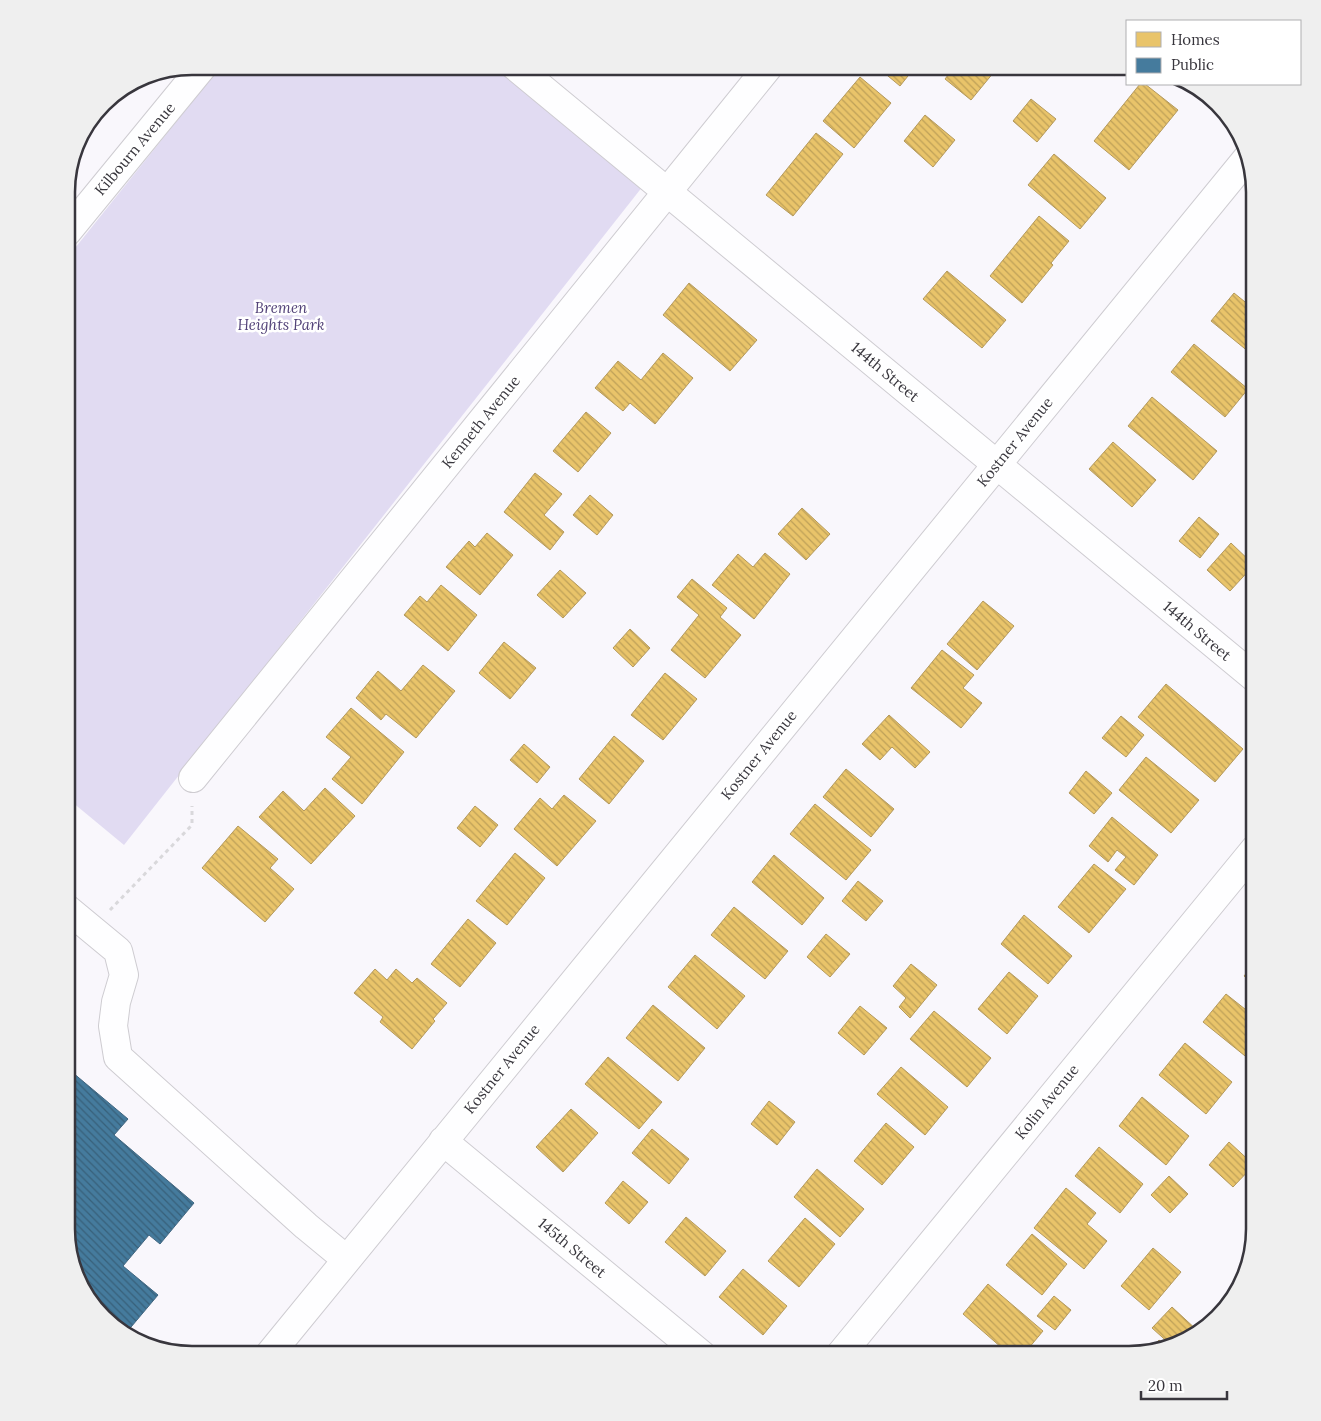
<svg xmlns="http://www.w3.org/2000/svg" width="1321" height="1421" viewBox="0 0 1321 1421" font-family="Lora,serif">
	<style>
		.green { fill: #e1dbf2 }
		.homes { fill: url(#homes-back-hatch); stroke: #b4995c }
		.public { fill: url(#public-back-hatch); stroke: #416680 }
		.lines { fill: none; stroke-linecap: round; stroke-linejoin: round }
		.minor-casing { stroke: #ceccd1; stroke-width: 30 }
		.path { stroke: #d9d8db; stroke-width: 3; stroke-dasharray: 4 4; stroke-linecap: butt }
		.minor { stroke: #fefeff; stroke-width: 28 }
		.labels { text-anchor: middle; stroke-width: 5; stroke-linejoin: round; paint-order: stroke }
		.street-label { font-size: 15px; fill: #38363d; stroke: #fff }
		.park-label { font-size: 15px; font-style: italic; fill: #524278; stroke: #fff }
		.rim { fill: none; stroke: #38363d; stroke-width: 2.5 }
	</style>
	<defs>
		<pattern id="homes-back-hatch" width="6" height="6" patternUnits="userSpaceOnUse" patternTransform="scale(1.25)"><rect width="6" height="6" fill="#e9c46a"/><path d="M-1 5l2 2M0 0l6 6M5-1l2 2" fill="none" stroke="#bea058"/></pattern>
		<pattern id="public-back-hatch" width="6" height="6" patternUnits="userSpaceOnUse" patternTransform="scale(1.25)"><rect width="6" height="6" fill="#457b9d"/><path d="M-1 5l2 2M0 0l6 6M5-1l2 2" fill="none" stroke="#38607a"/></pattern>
	</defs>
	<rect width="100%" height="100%" fill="#f9f7fc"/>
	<path class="green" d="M221,66H500L643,186L124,845L66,797L67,258Z"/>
	<path class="homes" d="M876,66H916L900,86Z
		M955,66H987L994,72L971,100L945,79Z
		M1104,66L1124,67L1115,76Z
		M860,77L891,103L854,148L823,121Z
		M1140,84H1145L1178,110L1129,170L1094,141Z
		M1031,99L1056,119L1037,142L1013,121Z
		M925,115L955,140L933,167L904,141Z
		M816,133L843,154L793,216L766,195Z
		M1054,154L1106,198L1080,229L1028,185Z
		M1039,216L1069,241L1051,263L1053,265L1022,303L990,276Z
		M947,271L1006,320L982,348L923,299Z
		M689,283L757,340L730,371L663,315Z
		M1234,293L1255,310V357L1211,321Z
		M1194,344L1248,389L1225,417L1171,372Z
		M663,353L693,378L655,424L630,403L623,411L595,388L618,361L641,380Z
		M1152,397L1217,451L1193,480L1128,426Z
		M586,412L611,433L578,472L553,451Z
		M1113,442L1156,480L1132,507L1089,469Z
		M535,473L562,494L544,515L564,532L550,550L504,512Z
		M590,495L613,515L597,535L573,515Z
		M802,508L830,534L806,560L778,534Z
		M1199,517L1219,534L1200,558L1179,541Z
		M487,533L513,555L480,595L446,567L469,541L475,547Z
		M1231,543L1254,565L1230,591L1207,570Z
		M765,553L790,574L754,619L712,585L738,554L753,567Z
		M560,570L586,593L563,618L537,595Z
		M692,579L727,608L720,617L741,635L705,678L671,650L699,615L677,597Z
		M441,585L477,615L448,651L404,615L420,596L427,602Z
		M983,601L1014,626L977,670L947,644Z
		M630,629L650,648L633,667L613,648Z
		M504,642L536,668L510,699L479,673Z
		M942,650L974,675L963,688L982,703L961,728L911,688Z
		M423,665L455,691L416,738L386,714L381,720L356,698L378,671L401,691Z
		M665,673L697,699L663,740L631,715Z
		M1166,684L1243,749L1215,782L1138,717Z
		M351,708L404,752L362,804L332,779L351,757L326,737Z
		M889,715L930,752L915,768L892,747L880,760L862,744Z
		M1121,716L1144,735L1126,757L1102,738Z
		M614,736L644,761L609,804L579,779Z
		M524,744L550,767L537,783L510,760Z
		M1146,757L1199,800L1171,833L1119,790Z
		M846,769L894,809L871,837L823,797Z
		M1086,771L1112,793L1094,814L1069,793Z
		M325,788L355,816L311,864L259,817L283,791L304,811Z
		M564,795L596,821L557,866L514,829L540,798L552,809Z
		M815,804L871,850L846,880L790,834Z
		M475,806L498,825L480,847L457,828Z
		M1112,817L1158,855L1134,885L1115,870L1126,857L1117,850L1108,862L1089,846Z
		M238,826L278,859L270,868L294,889L265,922L202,868Z
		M515,853L545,878L507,925L476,901Z
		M774,855L824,898L802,925L752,882Z
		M1094,864L1126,889L1089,933L1058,907Z
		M858,881L883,901L866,921L842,901Z
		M734,907L788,951L765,979L711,935Z
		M1024,915L1072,956L1048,984L1001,944Z
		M468,919L496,943L460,987L431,964Z
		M826,934L850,954L830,977L807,957Z
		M695,955L745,996L717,1029L668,987Z
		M1255,963V985L1244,976Z
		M911,964L937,985L910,1018L899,1007L906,998L893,986Z
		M375,969L387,980L396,969L412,983L417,978L447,1003L433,1019L435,1021L412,1049L380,1022L383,1017L354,993Z
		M1009,972L1038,996L1007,1034L978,1009Z
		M1226,994L1255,1017V1064L1203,1022Z
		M653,1005L705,1048L678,1081L626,1038Z
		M860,1006L887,1028L864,1055L838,1033Z
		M934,1011L991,1058L967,1087L910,1039Z
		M1185,1043L1232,1082L1206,1114L1159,1075Z
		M608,1057L662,1102L639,1129L585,1084Z
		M901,1067L948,1107L925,1135L877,1094Z
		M1142,1097L1189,1136L1166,1165L1119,1126Z
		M769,1101L795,1122L777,1145L751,1124Z
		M571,1109L598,1133L563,1172L536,1147Z
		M886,1123L914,1147L882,1185L854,1161Z
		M652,1129L689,1159L669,1184L632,1153Z
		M1229,1142L1254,1165L1233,1187L1209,1165Z
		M1099,1147L1143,1184L1120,1213L1075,1176Z
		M817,1169L864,1209L840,1237L794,1197Z
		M1169,1176L1188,1194L1170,1213L1151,1195Z
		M623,1181L648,1202L629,1224L605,1203Z
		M1066,1188L1096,1213L1087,1224L1107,1241L1084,1269L1034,1228Z
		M686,1217L726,1251L705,1276L665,1242Z
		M805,1218L835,1244L799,1287L768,1261Z
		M1032,1234L1067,1264L1042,1295L1006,1265Z
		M1153,1248L1181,1272L1149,1310L1121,1286Z
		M743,1269L787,1306L763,1335L719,1297Z
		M988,1284L1043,1331L1023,1355H1010L963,1314Z
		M1054,1296L1071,1310L1055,1330L1037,1316Z
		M1172,1307L1199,1332L1172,1346L1152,1328Z
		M1159,1340L1169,1348L1149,1351Z
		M933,1349L940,1355H929Z"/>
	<path class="public" d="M66,1067L128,1119L114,1135L194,1203L160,1244L149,1235L123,1266L158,1295L126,1333L92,1306L73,1270L66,1229V1200L77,1187L69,1181L66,1185Z"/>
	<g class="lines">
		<g class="minor-casing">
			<path id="minor" d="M515,66L1255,678
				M67,232L203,66
				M193,778L769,66
				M66,908L118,951L124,975L116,1002L113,1026L118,1057L306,1226L346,1259
				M443,1141L702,1355
				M269,1355L1249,156
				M840,1355L1255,849"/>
		</g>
		<path class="path" d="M110,910L192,825V806"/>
		<use href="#minor" class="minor"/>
	</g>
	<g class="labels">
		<g class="street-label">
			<text transform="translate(135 149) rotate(-50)" y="5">Kilbourn Avenue</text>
			<text transform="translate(885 372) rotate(40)" y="5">144th Street</text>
			<text transform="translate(481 422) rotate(-51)" y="5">Kenneth Avenue</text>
			<text transform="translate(1015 442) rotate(-51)" y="5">Kostner Avenue</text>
			<text transform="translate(1197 631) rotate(40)" y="5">144th Street</text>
			<text transform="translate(759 755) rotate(-51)" y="5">Kostner Avenue</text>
			<text transform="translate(502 1069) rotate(-51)" y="5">Kostner Avenue</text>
			<text transform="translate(1047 1102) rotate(-51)" y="5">Kolin Avenue</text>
			<text transform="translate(572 1248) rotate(40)" y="5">145th Street</text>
		</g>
		<g class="park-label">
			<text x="281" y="313">Bremen<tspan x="281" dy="17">Heights Park</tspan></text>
		</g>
	</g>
	<path d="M0 0H1321V1421H0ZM192 75H1129A117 117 0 0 1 1246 192V1229A117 117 0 0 1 1129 1346H192A117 117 0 0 1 75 1229V192A117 117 0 0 1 192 75Z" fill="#efefef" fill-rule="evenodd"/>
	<path class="rim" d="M192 75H1129A117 117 0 0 1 1246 192V1229A117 117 0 0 1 1129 1346H192A117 117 0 0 1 75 1229V192A117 117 0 0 1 192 75Z"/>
	<rect x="1126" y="20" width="175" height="65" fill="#ffffff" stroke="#afafb1"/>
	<rect x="1136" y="32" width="25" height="15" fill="#e9c46a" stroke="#afafb1"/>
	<text x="1171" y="45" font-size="15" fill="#38363d">Homes</text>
	<rect x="1136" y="58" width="25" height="15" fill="#457b9d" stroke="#afafb1"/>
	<text x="1171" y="70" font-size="15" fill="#38363d">Public</text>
	<path d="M1141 1391v8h86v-8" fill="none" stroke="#38363d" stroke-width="2.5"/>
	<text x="1148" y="1391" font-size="15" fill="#38363d" stroke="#ffffff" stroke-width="4" paint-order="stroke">20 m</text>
</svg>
